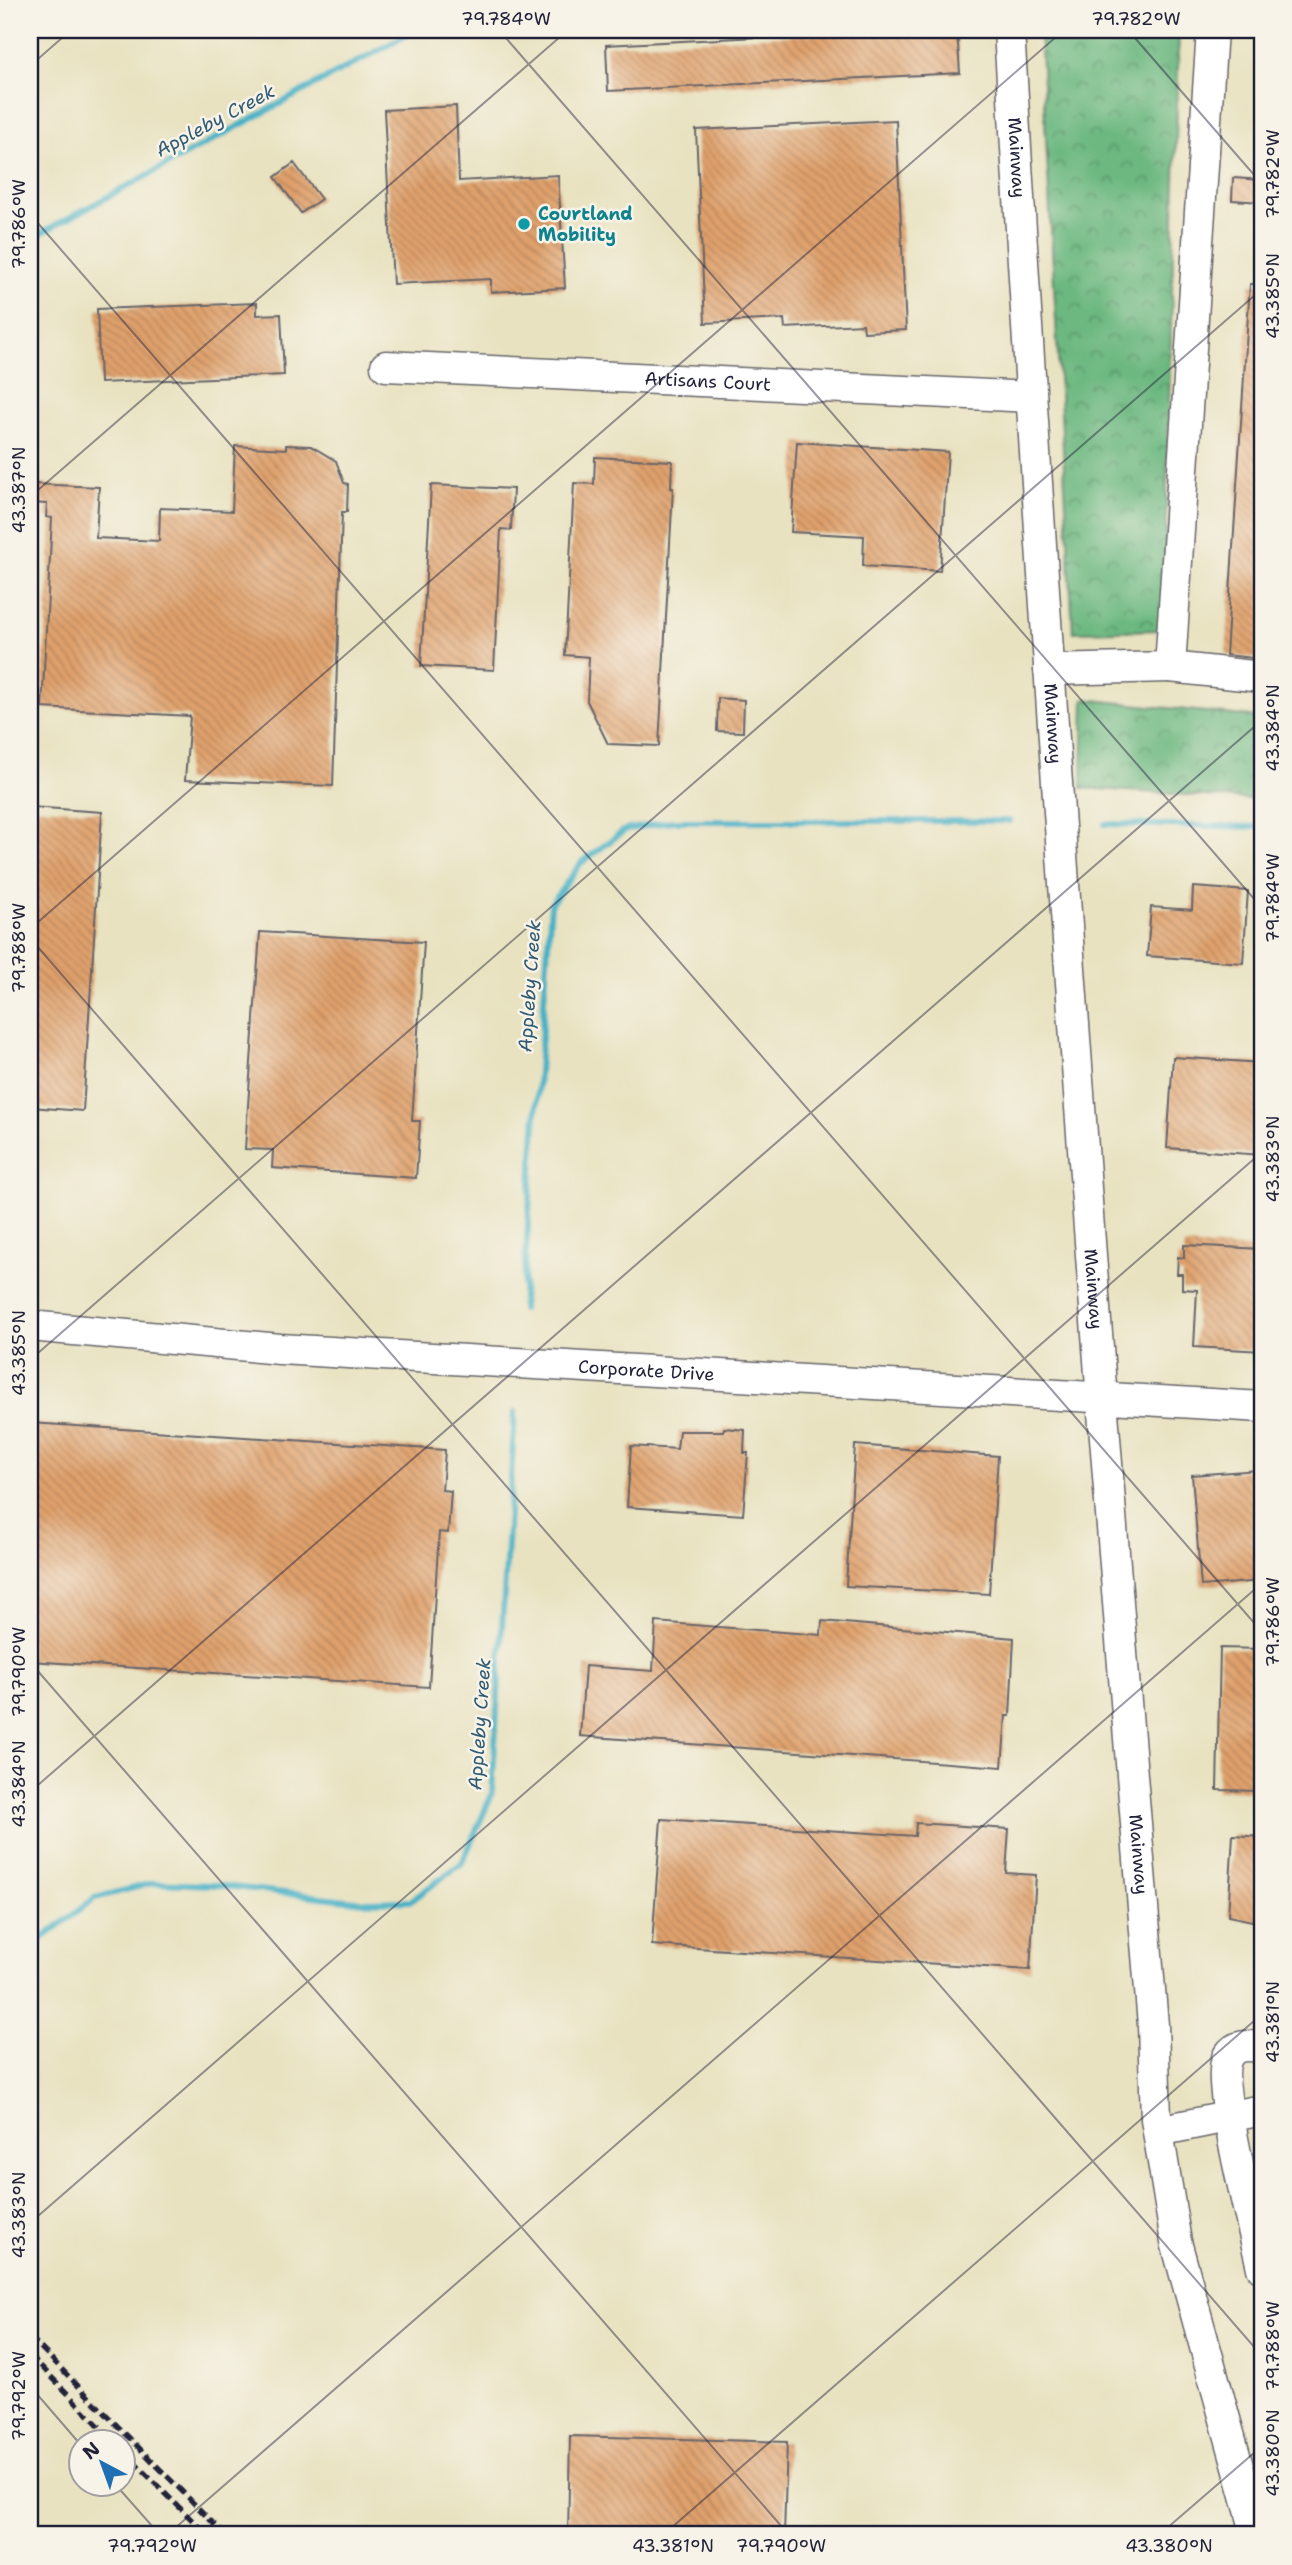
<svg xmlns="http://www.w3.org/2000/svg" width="1292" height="2565" viewBox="0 0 1292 2565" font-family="'Shantell Sans',sans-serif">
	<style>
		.forest { fill: url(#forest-crowns); stroke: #476d5e; stroke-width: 2 }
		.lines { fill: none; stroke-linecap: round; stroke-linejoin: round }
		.stream { stroke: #47b1c6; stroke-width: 6 }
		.building { fill: url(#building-back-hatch) }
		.minor-casing { stroke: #67656a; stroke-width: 33 }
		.minor { stroke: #fff; stroke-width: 30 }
		.rail { stroke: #22223b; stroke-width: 5; stroke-dasharray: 10 5; stroke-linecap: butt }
		.ticks { fill: none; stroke: #22223b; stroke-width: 2; stroke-opacity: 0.45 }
		.culture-dot { fill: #0f9aa8; stroke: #f7f3e8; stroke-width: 2.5 }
		.labels { text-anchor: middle; stroke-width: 5; stroke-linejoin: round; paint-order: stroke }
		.street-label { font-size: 18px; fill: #22223b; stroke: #f7f3e8 }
		.culture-label { font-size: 18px; font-weight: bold; fill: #0d838f; stroke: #f7f3e8; text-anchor: start }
		.water-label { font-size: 19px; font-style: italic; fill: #315b73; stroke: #f7f3e8 }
		.neatline { fill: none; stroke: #22223b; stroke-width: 2.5 }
		.ticks-label { font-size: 18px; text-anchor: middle; fill: #22223b }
	</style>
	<defs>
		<pattern id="forest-crowns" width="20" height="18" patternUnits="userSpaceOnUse" patternTransform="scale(1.75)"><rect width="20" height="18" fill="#6cb880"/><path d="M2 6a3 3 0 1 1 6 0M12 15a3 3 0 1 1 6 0" fill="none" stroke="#58956a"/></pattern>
		<pattern id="building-back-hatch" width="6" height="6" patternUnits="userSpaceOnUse" patternTransform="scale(1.75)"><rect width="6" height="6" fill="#e0a16c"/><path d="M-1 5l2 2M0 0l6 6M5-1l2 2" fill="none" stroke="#b5835a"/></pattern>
	</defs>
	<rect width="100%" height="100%" fill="#f7f3e8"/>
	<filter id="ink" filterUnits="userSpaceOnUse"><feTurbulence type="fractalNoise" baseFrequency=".0143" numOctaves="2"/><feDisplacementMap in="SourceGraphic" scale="14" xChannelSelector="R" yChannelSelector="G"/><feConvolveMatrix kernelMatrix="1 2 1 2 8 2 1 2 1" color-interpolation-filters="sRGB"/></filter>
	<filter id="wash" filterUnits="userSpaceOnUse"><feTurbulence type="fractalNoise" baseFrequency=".00686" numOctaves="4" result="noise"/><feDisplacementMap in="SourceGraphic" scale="28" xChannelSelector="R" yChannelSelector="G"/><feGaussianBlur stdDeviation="1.57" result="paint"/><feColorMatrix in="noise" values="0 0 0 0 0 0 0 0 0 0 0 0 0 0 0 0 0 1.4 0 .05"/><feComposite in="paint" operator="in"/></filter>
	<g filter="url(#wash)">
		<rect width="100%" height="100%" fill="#e8e2c0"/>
		<path class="forest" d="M1040,30H1179L1163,630L1073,632Z
			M1084,699L1262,718V800L1082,788Z"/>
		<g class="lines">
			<path class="stream" d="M30,239L416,30
				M1105,824L1262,827
				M522,1309L551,904L581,863L625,830L672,821H1009
				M30,1948L95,1898L153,1883L216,1885L364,1902L411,1901L462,1863L492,1794L515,1412"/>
		</g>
		<g id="blocks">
			<path class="building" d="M894,30H957L960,73L608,91L606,45Z
				M456,106L459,181L558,175L565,288L491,292V279L393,284L384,110Z
				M896,120L906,330L864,332L863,324L785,328L784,319L705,323L696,130Z
				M294,163L321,199L301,213L275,177Z
				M1233,178L1262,180V202L1232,200Z
				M1250,284H1262V659L1226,655Z
				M257,303V315L281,314L284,375L100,383L97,309Z
				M797,442L948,452L940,571L863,566L864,536L791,532Z
				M286,445L311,446L336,461L344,483L348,484L347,512H342L333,786L185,780L190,716L42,708L52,518L46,517L47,504L31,503L32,484L99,487L96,538L159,541L160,508L232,511L235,446L286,449Z
				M595,457L672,461L671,488H673L659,746L608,744L587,701L589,657L565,655L574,483L594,484Z
				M431,485L513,489L511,530L501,529L494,670L421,666Z
				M718,698L744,700L743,732L717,731Z
				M30,807L102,812L83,1111L30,1107Z
				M1193,887L1248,891L1243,963L1147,956L1151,907L1192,910Z
				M260,932L424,942L412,1121H420L416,1178L272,1168L273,1150L245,1149Z
				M1173,1057L1262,1063V1155L1167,1148Z
				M1184,1245L1262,1249V1351L1194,1347L1197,1290L1182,1289V1274H1177L1178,1257L1184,1258Z
				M30,1423L445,1450L442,1490L451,1491L448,1533L439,1532L429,1687L30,1661Z
				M724,1428L745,1430L744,1453H748L743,1515L627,1507L631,1446L677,1449L679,1431H723Z
				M855,1445L998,1456L989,1594L846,1586Z
				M1258,1470L1262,1581L1201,1586L1192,1475Z
				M822,1621L1014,1638L1010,1716H1006L1002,1767L580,1736L585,1666L653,1671L656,1622L821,1635Z
				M1220,1648L1262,1649V1791L1217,1790Z
				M661,1819L915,1836L916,1823L1009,1829L1006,1873L1036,1875L1030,1970L652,1945Z
				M1233,1835L1262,1837V1923L1228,1916Z
				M570,2436L787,2442L784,2535H568Z"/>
		</g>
	</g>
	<g filter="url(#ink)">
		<use href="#blocks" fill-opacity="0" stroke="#67656a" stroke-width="2"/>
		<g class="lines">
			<g class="minor-casing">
				<g id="minor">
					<path id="s1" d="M1009,30C1048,695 1096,1361 1153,2025L1156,2119L1176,2242L1257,2535"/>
					<path d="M1212,30L1170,667L1262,677"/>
					<path id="s2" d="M386,366L1030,397"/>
					<path d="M1049,670L1170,667"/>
					<path id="s3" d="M30,1326L280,1349L1262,1407"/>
					<path d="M1262,2047C1249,2046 1236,2043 1228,2056C1213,2080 1255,2233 1262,2268"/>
					<path d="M1158,2131L1262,2110"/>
				</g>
			</g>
			<use href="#minor" class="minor"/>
			<path class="rail" d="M30,2337L225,2535
				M30,2355L115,2442
				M122,2450L207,2535"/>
		</g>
	</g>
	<path class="ticks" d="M499,30L1262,908M1128,30L1262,184M30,66L71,30M30,214L1262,1632M30,497L568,30M30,929L1064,30M30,938L1262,2356M30,1360L1262,289M30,1662L789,2535M30,1792L1262,720M30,2223L1262,1152M30,2386L80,2444M115,2484L160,2535M167,2535L1262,1583M663,2535L1262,2014M1159,2535L1262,2446"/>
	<circle class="culture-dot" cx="524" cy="224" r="7"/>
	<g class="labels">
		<g class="street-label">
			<text dy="6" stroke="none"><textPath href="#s1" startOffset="128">Mainway</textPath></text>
			<text dy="6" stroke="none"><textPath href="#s2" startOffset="322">Artisans Court</textPath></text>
			<text dy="6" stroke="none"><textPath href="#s1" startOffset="695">Mainway</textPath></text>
			<text dy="6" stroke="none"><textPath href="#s1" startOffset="1262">Mainway</textPath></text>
			<text dy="6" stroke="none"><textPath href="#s3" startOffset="618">Corporate Drive</textPath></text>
			<text dy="6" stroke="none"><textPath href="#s1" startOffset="1829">Mainway</textPath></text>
		</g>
		<g class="culture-label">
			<text x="538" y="220">Courtland<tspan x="538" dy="21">Mobility</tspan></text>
		</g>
		<g class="water-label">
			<text transform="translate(215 120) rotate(-28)" y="7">Appleby Creek</text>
			<text transform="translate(529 986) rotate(-86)" y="7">Appleby Creek</text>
			<text transform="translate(479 1724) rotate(-86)" y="7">Appleby Creek</text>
		</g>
	</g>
	<rect width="1292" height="2565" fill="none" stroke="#f7f3e8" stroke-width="77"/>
	<g transform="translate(102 2463) rotate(319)"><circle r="33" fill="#f7f3e8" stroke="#a29fa3" stroke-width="2"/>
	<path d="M0-5L12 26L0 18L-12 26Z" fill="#1f6fb2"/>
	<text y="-10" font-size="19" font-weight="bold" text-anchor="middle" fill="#22223b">N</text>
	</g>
	<rect x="38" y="38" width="1216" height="2488" class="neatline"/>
	<g class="ticks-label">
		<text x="506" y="25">79.784°W</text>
		<text x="1136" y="25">79.782°W</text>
		<text transform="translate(1273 174) rotate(-90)" y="6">79.782°W</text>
		<text transform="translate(19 224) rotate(-90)" y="6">79.786°W</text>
		<text transform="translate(1273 296) rotate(-90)" y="6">43.385°N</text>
		<text transform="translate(19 490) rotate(-90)" y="6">43.387°N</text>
		<text transform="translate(1273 728) rotate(-90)" y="6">43.384°N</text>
		<text transform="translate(1273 898) rotate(-90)" y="6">79.784°W</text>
		<text transform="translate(19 948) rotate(-90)" y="6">79.788°W</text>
		<text transform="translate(1273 1159) rotate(-90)" y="6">43.383°N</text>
		<text transform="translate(19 1353) rotate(-90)" y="6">43.385°N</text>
		<text transform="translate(1273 1622) rotate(-90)" y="6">79.786°W</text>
		<text transform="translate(19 1672) rotate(-90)" y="6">79.790°W</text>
		<text transform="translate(19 1784) rotate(-90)" y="6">43.384°N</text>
		<text transform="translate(1273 2022) rotate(-90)" y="6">43.381°N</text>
		<text transform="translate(19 2215) rotate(-90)" y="6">43.383°N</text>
		<text transform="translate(1273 2346) rotate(-90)" y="6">79.788°W</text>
		<text transform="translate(19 2396) rotate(-90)" y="6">79.792°W</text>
		<text transform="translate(1273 2453) rotate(-90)" y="6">43.380°N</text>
		<text x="152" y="2552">79.792°W</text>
		<text x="673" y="2552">43.381°N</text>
		<text x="781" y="2552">79.790°W</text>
		<text x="1169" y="2552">43.380°N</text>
	</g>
</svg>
